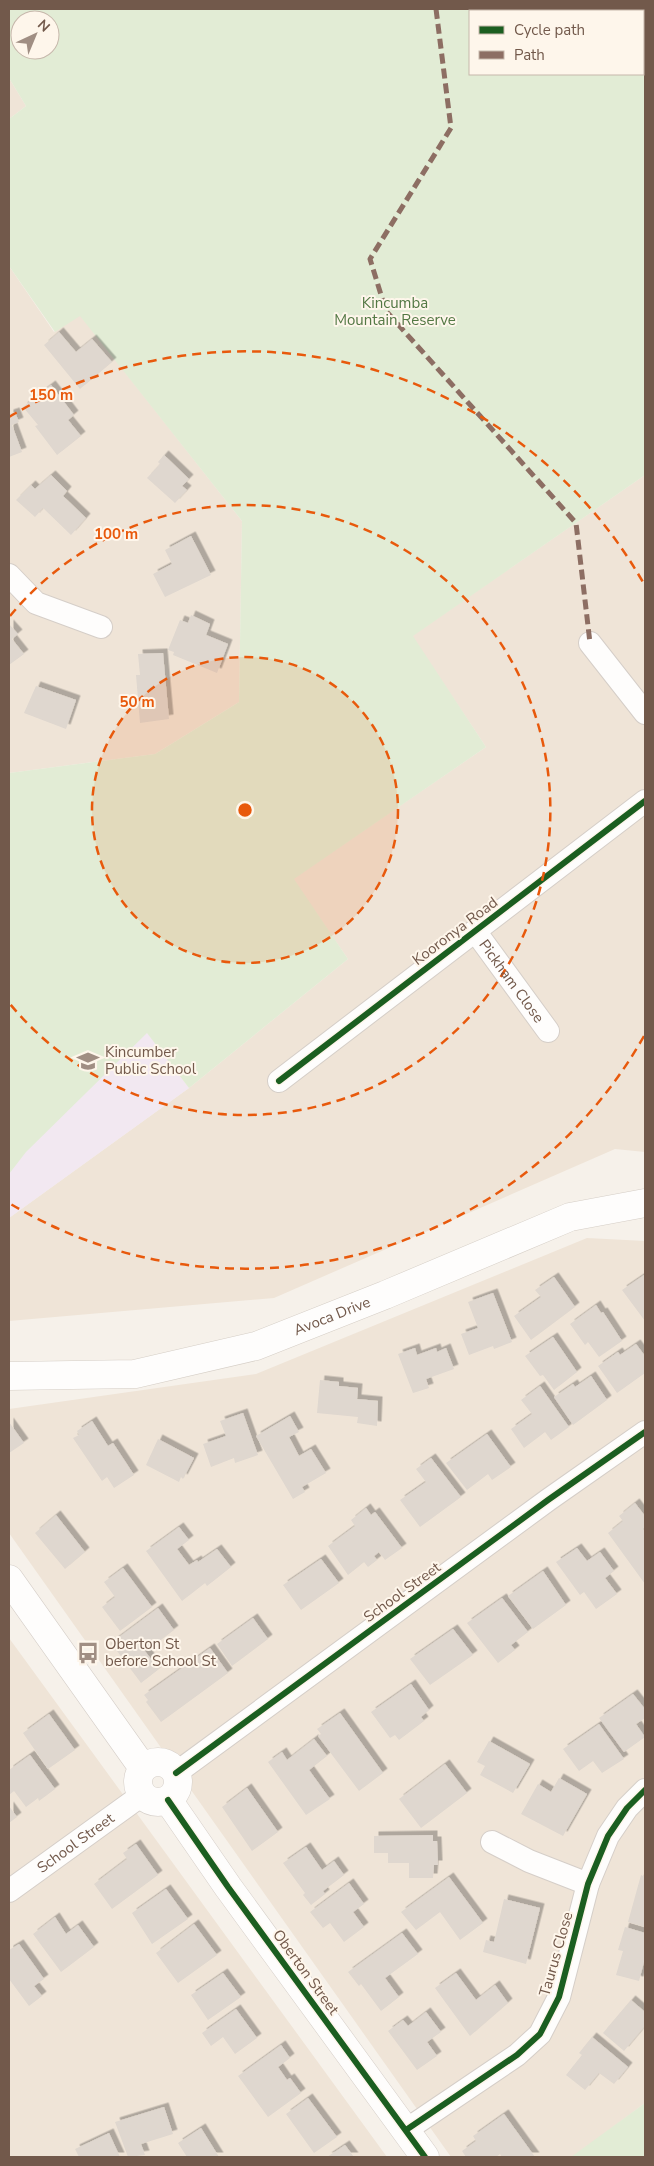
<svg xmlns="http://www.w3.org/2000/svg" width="654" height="2166" viewBox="0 0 654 2166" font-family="'Nunito Sans',sans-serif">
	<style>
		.residential { fill: #efe4d7 }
		.education { fill: #f2e8f1 }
		.green { fill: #e2ecd5; fill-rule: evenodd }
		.building { fill: #dfd7cf; filter: url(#shadow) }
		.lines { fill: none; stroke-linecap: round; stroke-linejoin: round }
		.minor-casing { stroke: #d5cec8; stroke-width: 24 }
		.tertiary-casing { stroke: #d5cec8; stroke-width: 29 }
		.secondary-casing { stroke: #d5cec6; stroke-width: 29 }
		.minor { stroke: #fefdfc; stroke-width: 22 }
		.tertiary { stroke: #fefdfc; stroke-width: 28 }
		.secondary { stroke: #fefdfc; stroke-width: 28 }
		.quiet { stroke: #8d6e63; stroke-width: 5; stroke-dasharray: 10 5; stroke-linecap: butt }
		.cycleway-casing { stroke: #fef6eb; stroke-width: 9 }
		.cycleway { stroke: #1b5e20; stroke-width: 6 }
		.ring { fill: none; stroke: #e8590c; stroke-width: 2.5; stroke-dasharray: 9 6 }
		.labels { text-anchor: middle; stroke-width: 4; stroke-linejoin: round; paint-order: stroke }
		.park-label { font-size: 15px; fill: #537844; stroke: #fef6eb }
		.street-label { font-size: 15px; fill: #72594b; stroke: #fef6eb }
		.poi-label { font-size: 15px; fill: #72594b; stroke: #fef6eb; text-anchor: start }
		.centre { fill: #e8590c; stroke: #fef6eb; stroke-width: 2.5 }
		.ring-label { font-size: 15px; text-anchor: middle; font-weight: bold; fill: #e8590c; stroke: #fef6eb; stroke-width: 4; stroke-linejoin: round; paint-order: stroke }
	</style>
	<defs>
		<filter id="shadow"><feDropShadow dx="4.5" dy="-4.5" stdDeviation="0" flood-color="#0004"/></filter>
	</defs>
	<rect width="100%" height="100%" fill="#f6f1ea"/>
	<path class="residential" d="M9,78L26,106L9,119Z
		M9,266L54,332L80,315L242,521L239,702L155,754L9,773Z
		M645,475V1152L615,1149L274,1298L9,1321V1218L189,1088L348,959L293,879L486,747L412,636Z
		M587,1238L645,1241V2103L573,2157H451L9,1533V1409L256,1374Z
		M9,1638L387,2157H9Z"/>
	<path class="education" d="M9,851L189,1088L9,1218Z"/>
	<path class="green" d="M9,9H645V475L413,636L486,747L294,879L348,959L189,1088L147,1033L26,1152L9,1174V773L155,754L239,702L242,521L80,316L55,332L9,266V119L26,106L9,78ZM470,11H643V74H470ZM20,20H50V50H20Z
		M645,2103V2157H571Z"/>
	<path class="building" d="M59,332L76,352L92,339L112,362L80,389L44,345Z
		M51,385L74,415L68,420L81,436L57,455L35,426L38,425L23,407Z
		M15,412L19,422L12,425L22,452L9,457V414Z
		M164,455L189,479L182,486L187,490L175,503L147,478L160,464L158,462Z
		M51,475L67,491L63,496L86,518L71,535L43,508L35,517L16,500L31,485L35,489Z
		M191,536L211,575L165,597L153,574L172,564L165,550Z
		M191,615L210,624L206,635L228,644L217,673L173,655L174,652L168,650L180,620L188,623Z
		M9,624L18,634L12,639L24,654L9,665Z
		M163,653L169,719L140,723L136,675H140L138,654Z
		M36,686L76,700L66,729L24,713Z
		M644,1275L645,1276V1321L622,1290Z
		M554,1277L575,1307L531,1340L514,1316L541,1297L535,1290Z
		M493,1293L512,1342L494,1349L493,1346L469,1355L461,1334L478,1328L468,1302Z
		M596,1305L601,1313L603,1312L622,1341L599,1357L588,1342L585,1345L570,1324Z
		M553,1337L577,1372L554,1390L543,1375L540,1376L525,1356Z
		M636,1344L645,1356V1373L617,1393L598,1366L618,1352L620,1355Z
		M415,1348L417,1355L436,1348L437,1352L446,1348L454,1369L426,1379L429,1388L413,1393L398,1354Z
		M591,1376L607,1400L573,1425L554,1397L573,1384L575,1387Z
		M320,1380L339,1382V1386L358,1388L357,1399L378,1401L377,1426L357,1423L358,1417L317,1413Z
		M540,1386L569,1427L551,1440L545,1432L524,1448L511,1429L532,1414L521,1400Z
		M243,1413L258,1455L235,1463L234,1458L211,1467L203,1444L226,1436L220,1421Z
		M290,1416L299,1432L289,1437L299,1456L311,1449L326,1473L302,1487L305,1492L293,1499L256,1436Z
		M92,1421L108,1446L113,1443L134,1475L114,1488L107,1477L102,1481L73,1438L79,1435L77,1431Z
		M9,1422L24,1443L9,1453Z
		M487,1434L511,1467L492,1480L488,1474L467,1490L446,1463Z
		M158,1439L194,1458L183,1479L181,1477L179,1482L146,1465Z
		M431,1458L461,1497L420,1527L400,1500L426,1482L416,1469Z
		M635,1503L645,1516V1527L643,1529L645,1531V1584L608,1533L623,1521L619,1516Z
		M366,1508L371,1515L375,1512L402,1548L385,1560L379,1552L374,1556L377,1560L368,1567L364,1562L348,1575L328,1546L355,1526L351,1520Z
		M56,1515L85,1552L65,1569L35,1533Z
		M179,1527L189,1540L177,1549L189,1565L197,1560L198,1562L217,1549L231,1567L207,1586L205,1583L182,1601L146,1551Z
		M577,1548L587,1561L600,1552L614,1571L605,1578L617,1594L596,1609L584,1592L580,1595L556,1562Z
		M321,1559L339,1583L301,1610L283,1585Z
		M123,1568L152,1607L120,1631L102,1607L115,1597L104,1582Z
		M543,1571L566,1605L533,1629L508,1596Z
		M502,1598L528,1632L511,1645L515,1650L498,1663L467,1623Z
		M158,1608L174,1630L150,1648L145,1642L140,1645L159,1669L141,1683L111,1643Z
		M253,1618L268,1639L232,1666L217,1644Z
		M453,1629L473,1655L430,1685L410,1659Z
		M210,1648L228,1673L161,1722L146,1702L148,1700L144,1695Z
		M411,1684L429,1710L421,1717L424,1721L399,1740L395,1735L390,1738L371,1712Z
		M633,1694L645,1709V1718L636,1724L645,1737L624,1752L599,1718Z
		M340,1713L383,1773L359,1791L318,1736L321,1734L317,1729Z
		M49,1714L75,1750L48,1769L23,1733Z
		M599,1724L624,1759L602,1773L593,1761L579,1771L563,1749Z
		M314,1739L327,1756L309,1770L330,1799L306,1815L268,1762L282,1752L287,1760Z
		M489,1741L530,1764L513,1793L480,1775L485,1766L477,1762Z
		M30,1755L55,1789L39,1801L38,1798L26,1807L14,1791L9,1795V1770Z
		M445,1764L467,1793L421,1828L399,1799Z
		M559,1778L587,1794L563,1836L521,1814L538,1784L551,1792Z
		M247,1788L278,1832L252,1851L222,1807Z
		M9,1806L17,1817L9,1823Z
		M433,1835V1841H437L438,1865H434L433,1878H409V1863H388V1853H374V1836Z
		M136,1844L158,1875L112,1909L94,1884L127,1859L123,1853Z
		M306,1847L322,1870L334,1861L344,1875L323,1891L325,1894L311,1905L303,1895L305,1893L283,1863Z
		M641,1875L645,1877V1927L628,1922Z
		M449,1877L483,1923L460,1940L440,1912L416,1930L401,1912Z
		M349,1883L364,1904L353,1912L364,1927L344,1942L330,1923L323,1928L310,1912Z
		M166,1889L188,1919L152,1944L132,1913Z
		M504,1899L540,1908L526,1964L483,1952L486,1940L494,1942Z
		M55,1917L66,1934L78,1925L94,1947L61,1972L33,1934Z
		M194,1924L217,1955L178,1983L156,1953Z
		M625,1927L645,1933V1958L639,1981L616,1975L623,1951L618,1950Z
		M402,1933L418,1954L385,1978L399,1997L381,2011L361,1984L359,1986L348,1972Z
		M19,1944L44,1979L34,1986L42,1996L29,2006L9,1979V1950Z
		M223,1973L241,1997L208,2020L191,1995Z
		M456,1973L476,2000L495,1985L508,2003L470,2036L435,1988Z
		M631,2000L645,2012V2026L624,2051L603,2033Z
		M236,2009L257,2038L235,2054L223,2037L211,2046L202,2033Z
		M426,2012L441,2032L427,2042L437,2056L417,2070L388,2031L403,2020L408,2026Z
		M592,2037L628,2067L614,2084L599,2073L585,2090L566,2075L582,2055L579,2053Z
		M281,2045L290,2058L278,2067L287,2080L290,2078L301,2093L268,2117L238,2076Z
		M308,2098L337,2137L314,2153L286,2114Z
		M164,2107L173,2134L141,2144L145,2155L128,2157L115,2122Z
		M504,2114L535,2157H502L500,2154L496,2157H466L462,2151L476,2141L473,2136Z
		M201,2128L219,2157H187L178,2143Z
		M109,2133L120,2157H79L75,2149Z
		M345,2145L354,2157H327Z"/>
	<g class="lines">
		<g class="minor-casing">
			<g id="minor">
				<path d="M9,575L36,603L101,627"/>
				<path d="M590,643L645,713"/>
				<path id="s1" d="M475,931L548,1031"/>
				<path d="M279,1081L645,801"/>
				<path d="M176,1773L548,1500L645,1432"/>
				<path d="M492,1842L529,1861L588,1884"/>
				<path id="s2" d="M9,1891L142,1795"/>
				<path d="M406,2130L517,2055L540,2034L559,1997L588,1884L608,1836L627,1808L645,1790"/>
			</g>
		</g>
		<g class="tertiary-casing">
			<path id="tertiary" d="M9,1579L143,1768
				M138 1782a20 20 0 1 1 40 0a20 20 0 1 1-40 0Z
				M168,1800L228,1887L425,2157"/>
		</g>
		<g class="secondary-casing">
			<g id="secondary">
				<path id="s3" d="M9,1376L135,1374L256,1346L385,1295L570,1217L645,1203"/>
			</g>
		</g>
		<use href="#minor" class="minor"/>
		<use href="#tertiary" class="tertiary"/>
		<use href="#secondary" class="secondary"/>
		<path class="quiet" d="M436,9L451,128L370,259L386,311L576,523L590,643"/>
		<g class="cycleway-casing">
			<path id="cycleway" d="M279,1081L645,801
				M176,1773L548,1500L645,1432
				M168,1800L228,1887L425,2157
				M406,2130L517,2055L540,2034L559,1997L588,1884L608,1836L627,1808L645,1790"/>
		</g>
		<use href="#cycleway" class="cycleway"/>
	</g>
	<circle cx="245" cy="810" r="153" fill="#e8590c" fill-opacity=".12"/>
	<g class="ring">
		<circle cx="245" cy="810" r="153"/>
		<path d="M10 616A305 305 0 1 1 10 1004"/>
		<path d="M644 1036A458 458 0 0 1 9 1203M9 417A458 458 0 0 1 644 584"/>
	</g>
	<defs>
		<g id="school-bare" transform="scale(1.725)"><path d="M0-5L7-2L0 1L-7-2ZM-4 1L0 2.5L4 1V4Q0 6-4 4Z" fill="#a08e83" stroke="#fef6eb" stroke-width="2.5" paint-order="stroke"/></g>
		<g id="bus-bare" transform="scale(1.725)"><path d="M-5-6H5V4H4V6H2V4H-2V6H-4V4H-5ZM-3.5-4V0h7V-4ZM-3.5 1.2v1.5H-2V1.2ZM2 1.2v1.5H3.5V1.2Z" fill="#a08e83" stroke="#fef6eb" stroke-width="2.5" paint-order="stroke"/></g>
	</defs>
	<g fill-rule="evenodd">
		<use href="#school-bare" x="88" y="1061"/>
		<use href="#bus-bare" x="88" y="1653"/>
	</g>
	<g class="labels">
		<g class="park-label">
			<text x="395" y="308">Kincumba<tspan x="395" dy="17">Mountain Reserve</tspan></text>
		</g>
		<g class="street-label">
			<text transform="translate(455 931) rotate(-37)" y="5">Kooronya Road</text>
			<text dy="5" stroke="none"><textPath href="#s1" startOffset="62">Pickham Close</textPath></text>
			<text dy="5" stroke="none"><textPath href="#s3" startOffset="332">Avoca Drive</textPath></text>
			<text transform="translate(402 1592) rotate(-36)" y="5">School Street</text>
			<text dy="5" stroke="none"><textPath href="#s2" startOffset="82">School Street</textPath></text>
			<text transform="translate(556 1954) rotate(-74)" y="5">Taurus Close</text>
			<text transform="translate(306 1972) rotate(54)" y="5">Oberton Street</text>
		</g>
		<g class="poi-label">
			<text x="105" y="1057">Kincumber<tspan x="105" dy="17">Public School</tspan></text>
			<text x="105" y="1649">Oberton St<tspan x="105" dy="17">before School St</tspan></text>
		</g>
	</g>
	<circle cx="245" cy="810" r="8" class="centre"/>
	<g class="ring-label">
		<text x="51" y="400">150 m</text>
		<text x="116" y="539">100 m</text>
		<text x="137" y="707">50 m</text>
	</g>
	<rect width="654" height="2166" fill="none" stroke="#72594b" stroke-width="20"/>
	<rect x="469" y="10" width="175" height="65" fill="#fef6eb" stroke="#c6b7ab"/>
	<rect x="479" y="26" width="25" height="8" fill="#1b5e20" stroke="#c6b7ab"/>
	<text x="514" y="35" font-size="15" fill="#72594b">Cycle path</text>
	<rect x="479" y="51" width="25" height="8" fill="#8d6e63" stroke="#c6b7ab"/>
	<text x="514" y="60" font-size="15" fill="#72594b">Path</text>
	<g transform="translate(35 35) rotate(44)"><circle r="24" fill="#fef6eb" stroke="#c6b7ab"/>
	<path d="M0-4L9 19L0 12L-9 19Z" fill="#a08e83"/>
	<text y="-8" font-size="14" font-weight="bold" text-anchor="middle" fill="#72594b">N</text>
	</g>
</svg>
